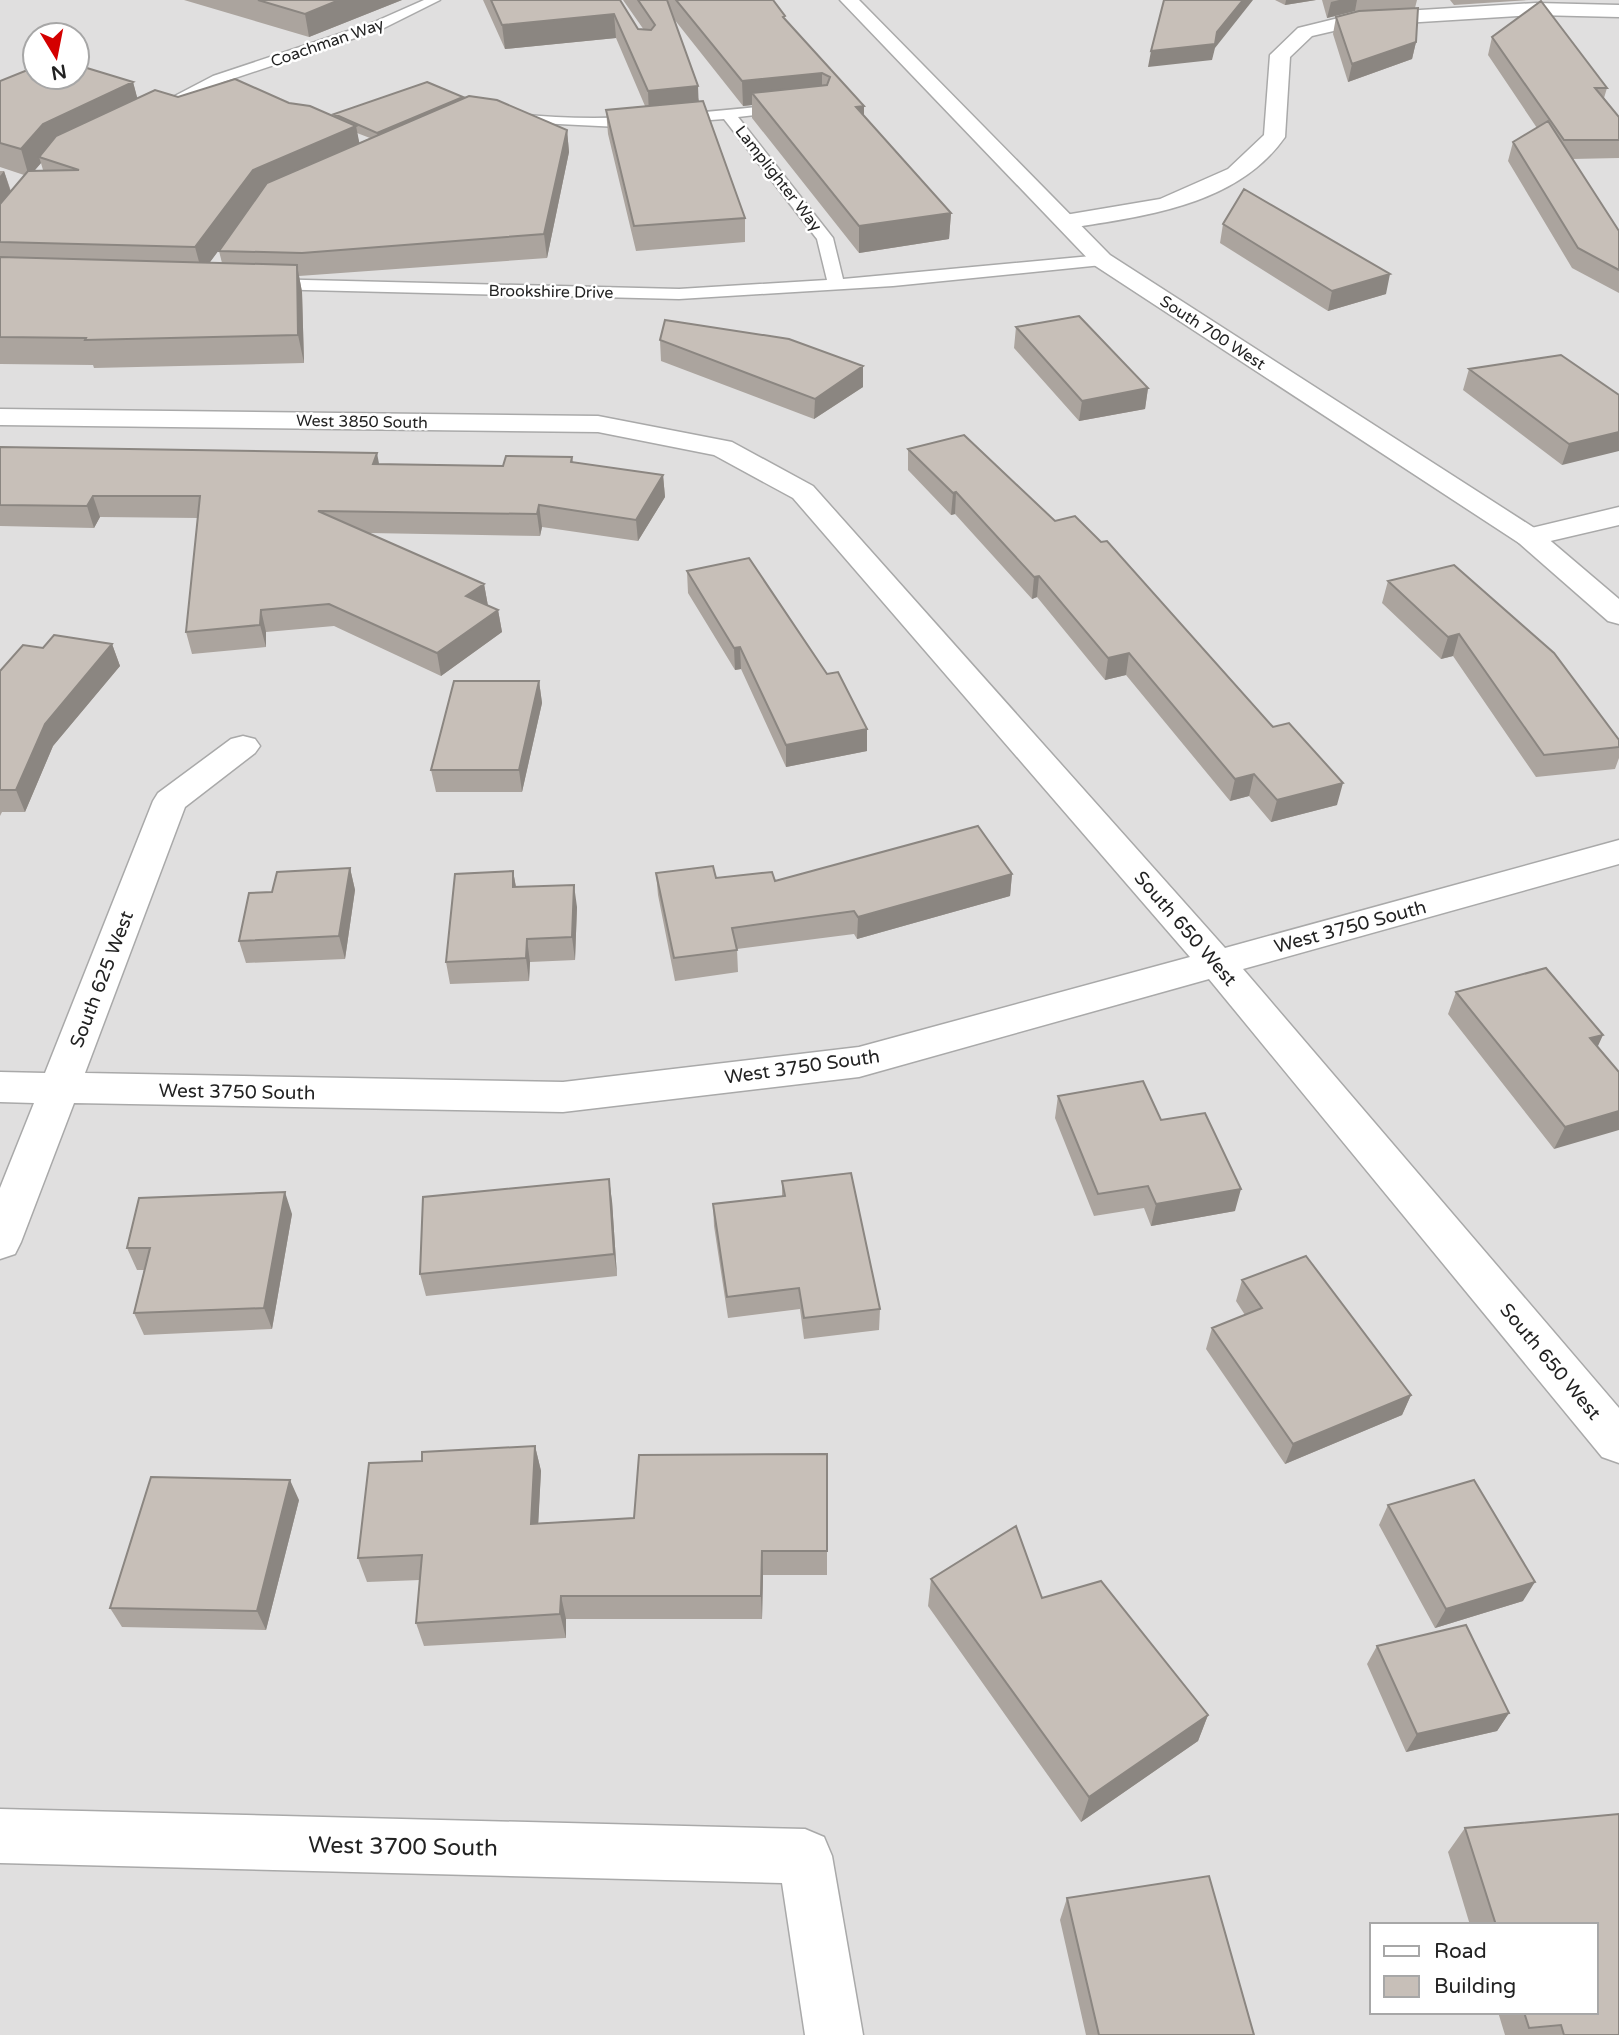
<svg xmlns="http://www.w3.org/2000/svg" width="1619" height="2035" viewBox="0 0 1619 2035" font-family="'Varela Round',sans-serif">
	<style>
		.residential { fill: #e0dfdf; fill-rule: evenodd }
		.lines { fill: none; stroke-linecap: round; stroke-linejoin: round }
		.service-casing { stroke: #a9a9a9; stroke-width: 3 }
		.minor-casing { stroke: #a9a9a9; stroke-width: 3 }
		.tertiary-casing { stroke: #a9a9a9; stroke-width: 3 }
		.service { fill: #fff; fill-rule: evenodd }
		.minor { fill: #fff; fill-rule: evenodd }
		.tertiary { fill: #fff; fill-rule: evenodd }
		.wall { fill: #aba49e; fill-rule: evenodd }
		.shaded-wall { fill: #8b8681 }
		.building { fill: #c7bfb8; stroke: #8b8681; stroke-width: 2 }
		.labels { text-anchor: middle; stroke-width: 5; stroke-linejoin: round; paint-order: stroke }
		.far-street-label { font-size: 16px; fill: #222; stroke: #fff }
		.street-label { font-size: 19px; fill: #222; stroke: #fff }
		.near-street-label { font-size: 23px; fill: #222; stroke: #fff }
	</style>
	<rect width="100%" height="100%" fill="#f2efe9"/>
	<path class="residential" d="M0,0H1619V2035H0ZM35,35H77V77H35ZM1372,1925H1596V2012H1372Z"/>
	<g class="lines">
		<g class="service-casing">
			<path id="service" d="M424,0H440L382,29L223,82L158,114L146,111L213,76L372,23Z
				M786,104L791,105V111L738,117L833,238L843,279L1102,255L1110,260L1102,265L893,286L679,299L265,289L257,284L265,279L679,289L827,280L817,239L724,119L619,127L518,122L511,118L518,114C608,124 696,113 786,104Z"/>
		</g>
		<g class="minor-casing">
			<path id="minor" d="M1536,3L1619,5V17L1536,15L1355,26L1312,36L1290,57L1285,137C1236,207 1142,216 1065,229L1054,222L1065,215L1160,199L1228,169L1264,135L1270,55L1298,28L1355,14Z
				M0,409L598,416L732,442L813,486L1225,948L1619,840V864L1243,969L1619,1408V1463L1602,1457L1209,979L859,1077L563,1112L74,1103L21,1242L15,1254L0,1259V1188L34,1103L0,1102V1072L45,1073L153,801L158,793L231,739L243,736L255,739L260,746L255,753L185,807L85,1073L563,1082L859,1047L1190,957L793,498L714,455L598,432L0,425Z
				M1619,507V525L1529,546L1519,543L1514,537L1519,531Z
				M0,1809L805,1829L824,1837L832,1856L863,2035H805L782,1883L0,1863Z"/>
		</g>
		<g class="tertiary-casing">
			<path id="tertiary" d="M840,0H859L1110,255L1539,531L1619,599V624L1608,621L1519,543L1094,265Z"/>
		</g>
		<use href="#service" class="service"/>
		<use href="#minor" class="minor"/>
		<use href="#tertiary" class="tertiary"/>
	</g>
	<path class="wall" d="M184,0H402L309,37Z
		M483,0H620L638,29L644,30L623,0H773L785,16V20L864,106V116L951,213L949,239L859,253L752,118V105L743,106L674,19L699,101L745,218V242L636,251L608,134L606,110L645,106L616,38L505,49Z
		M1275,0H1316L1285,5Z
		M1322,0H1417L1415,8L1355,11L1327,18Z
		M1450,0H1529L1454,5Z
		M1336,17L1416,42L1412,59L1348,82L1333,34Z
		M1492,37L1607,88L1604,98L1619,117V158L1572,159L1619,231V293L1572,268L1508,161L1513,142L1537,128L1488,55Z
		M0,81L133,82L137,98L178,97L289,103L335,117L334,114L463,98L567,130L569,152L547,258L299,276L302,292L304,363L94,368L93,365L0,364V171H4L11,191L24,175L0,167ZM357,133L370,138L359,143ZM41,163L43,170L34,171ZM238,224L219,251L222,263H209Z
		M1223,224L1386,294L1328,311L1220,243Z
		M1016,327L1148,388L1145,409L1079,421L1014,348Z
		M660,340L863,366V387L814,419L661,361Z
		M1469,369L1619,395L1562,465L1463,390Z
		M0,447L379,464L503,466L572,457L573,462L663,475L665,497L638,541L542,527L540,536L369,533L484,584L488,606L498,610L502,632L441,676L334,626L266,632V647L192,654L186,632L198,518L100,517L94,528L0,526Z
		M908,449L1337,805L1271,822L1249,796L1230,801L1126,675L1105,680L1037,597L1032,599L955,514L951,515L908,470Z
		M687,571L827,674L867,729V751L786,767L741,669L735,670L688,593Z
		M1388,581L1619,740V758L1615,769L1536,777L1453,656L1441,659L1382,603Z
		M112,644L120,666L53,746L25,812H2L0,816V671L43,648Z
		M539,681L542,703L522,792H436L431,770Z
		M350,868L355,890L345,959L246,963L239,941L272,892Z
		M513,871L516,887L577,907L575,960L530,962L529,981L450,984L446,962Z
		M656,873L716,878L775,881L1012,874L1010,896L857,939L854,934L737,949L738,972L675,981L658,895Z
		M1456,992L1598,1047L1619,1072L1554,1149L1448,1014Z
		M1058,1096L1161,1120L1235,1211L1151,1226L1144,1208L1094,1216L1055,1118Z
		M782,1181L880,1309L879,1330L804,1339L800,1309L728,1318L714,1226L713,1204L782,1196Z
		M612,1201L617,1276L426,1296L420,1274Z
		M292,1214L272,1329L144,1335L134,1313L144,1270H137L127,1248Z
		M1242,1280L1411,1395L1402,1415L1285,1464L1206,1349L1212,1328L1245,1315L1236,1301Z
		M535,1446L541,1471L538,1523L634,1518L827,1454V1575H763L762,1619H566V1638L424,1646L416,1623L420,1580L367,1582L358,1558L422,1461Z
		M299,1500L266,1630L122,1627L110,1608Z
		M1388,1505L1523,1601L1435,1628L1379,1525Z
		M931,1579L1042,1598L1208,1715L1198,1741L1081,1822L928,1606Z
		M1377,1646L1509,1713L1497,1731L1406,1752L1367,1664Z
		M1619,1814V2035H1505L1498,2012H1596V1925H1470L1448,1852L1465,1828Z
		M1067,1898L1254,2035H1086L1060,1920Z"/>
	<path class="shaded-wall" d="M339,0H402L309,37L305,14Z
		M1243,0H1253L1215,48L1212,60L1148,67L1151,51L1217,32Z
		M1286,0H1316L1285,5Z
		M1339,0H1357L1355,11L1327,18L1331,2Z
		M614,14L616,38L505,49L502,25Z
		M1416,42L1412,59L1348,82L1352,64Z
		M822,73V97L752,93V105L743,106L742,81Z
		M133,82L140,108L39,157L41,163L29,177L21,149L43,124Z
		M698,86L699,111L649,116L648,91Z
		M463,97L464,106L379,142L377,133Z
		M864,106V131L856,107Z
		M356,126L361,151L259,196L202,273L195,247L253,170Z
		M567,130L569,152L547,258L544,234Z
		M4,171L12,196L0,212V176Z
		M951,213L949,239L859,253V226Z
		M297,265L302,292L304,363L298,335Z
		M1390,274L1386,294L1328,311L1332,291Z
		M863,366V387L814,419L815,399Z
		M1148,388L1145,409L1079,421L1082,401Z
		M1619,432V451L1562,465L1569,444Z
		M377,453L381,474L373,464Z
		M663,475L665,497L638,541L636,520Z
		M956,492L955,514L951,515L953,493Z
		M93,496L100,517L94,528L87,506Z
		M539,505L542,527L540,536L537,514Z
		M1039,576L1037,597L1032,599L1034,577Z
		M484,584L488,606L466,596Z
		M261,610L266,632V647L260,625Z
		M498,610L502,632L441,676L437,653Z
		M1459,634L1453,656L1441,659L1448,637Z
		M112,644L120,666L53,746L25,812L16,790L45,724Z
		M740,647L741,669L735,670L734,648Z
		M1129,653L1126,675L1105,680L1108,658Z
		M539,681L542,703L522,792L519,770Z
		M867,729V751L786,767V745Z
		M1254,774L1249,796L1230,801L1235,779Z
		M1343,783L1337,805L1271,822L1277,800Z
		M350,868L355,890L345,959L339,936Z
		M513,871L517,893L513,887Z
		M1012,874L1010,896L857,939L858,917Z
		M574,885L577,907L575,960L572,937Z
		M527,939L530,962L529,981L526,958Z
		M1603,1035L1593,1057L1590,1038Z
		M1619,1111V1130L1554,1149L1565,1127Z
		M609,1179L612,1201L617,1276L614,1254Z
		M1241,1189L1235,1211L1151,1226L1156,1204Z
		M285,1192L292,1214L272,1329L264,1308Z
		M1411,1395L1402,1415L1285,1464L1293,1444Z
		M535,1446L541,1471L537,1548L531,1524Z
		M290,1480L299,1500L266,1630L257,1611Z
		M762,1551L763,1575L762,1619L761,1596Z
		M1535,1582L1523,1601L1435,1628L1446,1609Z
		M561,1596L566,1619V1638L560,1614Z
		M1509,1713L1497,1731L1406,1752L1417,1734Z
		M1208,1715L1198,1741L1081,1822L1089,1797Z"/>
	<path class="building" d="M258,0H339L305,14Z
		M491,0H620L638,29L651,30L655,25L638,0H667L698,86L648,91L614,14L502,25Z
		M676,0H773L785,16L783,17L864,106L856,107L951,213L859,226L752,93L827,85L830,77L822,73L742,81Z
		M1164,0H1243L1217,32L1215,44L1151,51Z
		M1541,1L1607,88H1595L1619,117V140H1564L1492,37Z
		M1418,8L1416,42L1352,64L1336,17L1359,11Z
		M77,65L133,82L43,124L21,149L0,143V81L35,67V77H77Z
		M235,79L289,103L310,106L356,126L253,170L195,247L0,242V204L28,171L79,170L39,157L56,136L155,90L178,97Z
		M427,82L463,97L377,133L334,114Z
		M469,96L497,100L567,130L544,234L302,253L219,251L267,183Z
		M703,101L745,218L634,226L606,110Z
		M1548,121L1619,231V270L1578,248L1513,142Z
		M1244,189L1390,274L1332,291L1223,224Z
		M0,257L297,265L298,335L85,340L86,338L0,337Z
		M1079,316L1148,388L1082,401L1016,327Z
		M665,320L789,339L863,366L815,399L660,340Z
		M1561,355L1619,395V432L1569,444L1469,369Z
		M964,435L1055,521L1075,516L1101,542L1107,541L1273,727L1289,723L1343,783L1277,800L1254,774L1235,779L1129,653L1108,658L1039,576L1034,577L956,492L953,493L908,449Z
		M0,447L377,453L373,464L503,466L506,456L572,457L571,462L663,475L636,520L539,505L537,514L318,511L484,584L466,596L498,610L437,653L329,604L261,610L260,625L186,632L200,496H93L87,506L0,505Z
		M749,558L827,674L838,672L867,729L786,745L740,647L734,648L687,571Z
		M1454,565L1554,653L1619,740V747L1544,755L1459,634L1448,637L1388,581Z
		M54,635L112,644L45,724L16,790H0V671L23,645L43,648Z
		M454,681H539L519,770H431Z
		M978,826L1012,874L858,917L854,911L732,928L737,950L674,958L656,873L713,866L716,878L772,872L775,881Z
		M350,868L339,936L239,941L249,893L272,892L277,872Z
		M513,871V887L574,885L572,937L527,939L526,958L446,962L455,874Z
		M1546,968L1603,1035L1590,1038L1619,1072V1111L1565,1127L1456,992Z
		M1143,1081L1161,1120L1205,1113L1241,1189L1156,1204L1148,1186L1098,1194L1058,1096Z
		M851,1173L880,1309L804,1318L799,1288L727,1297L713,1204L785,1196L782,1181Z
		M609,1179L614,1254L420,1274L423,1197Z
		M285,1192L264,1308L134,1313L150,1248H127L139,1198Z
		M1306,1256L1411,1395L1293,1444L1212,1328L1262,1308L1242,1280Z
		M535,1446L531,1524L634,1518L639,1455L827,1454V1551H762L761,1596H561L560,1614L416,1623L422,1555L358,1558L369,1463L422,1461V1452Z
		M151,1477L290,1480L257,1611L110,1608Z
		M1474,1480L1535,1582L1446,1609L1388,1505Z
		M1016,1526L1042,1598L1101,1581L1208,1715L1089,1797L931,1579Z
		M1466,1625L1509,1713L1417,1734L1377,1646Z
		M1619,1814V2035H1564L1561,2025L1529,2028L1524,2012H1596V1925H1496L1465,1828Z
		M1209,1876L1254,2035H1099L1067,1898Z"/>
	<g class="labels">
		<g class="far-street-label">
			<text transform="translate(327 42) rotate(-19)" y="6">Coachman Way</text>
			<text transform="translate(779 178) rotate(52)" y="6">Lamplighter Way</text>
			<text transform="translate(551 291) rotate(1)" y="6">Brookshire Drive</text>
			<text transform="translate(1213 332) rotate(33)" y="6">South 700 West</text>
			<text transform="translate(362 421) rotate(1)" y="6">West 3850 South</text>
		</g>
		<g class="street-label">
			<text transform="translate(1350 926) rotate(-15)" y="7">West 3750 South</text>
			<text transform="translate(1186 928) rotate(49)" y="7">South 650 West</text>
			<text transform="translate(101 979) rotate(-69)" y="7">South 625 West</text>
			<text transform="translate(802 1066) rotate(-8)" y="7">West 3750 South</text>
			<text transform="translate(237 1091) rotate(1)" y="7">West 3750 South</text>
			<text transform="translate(1551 1361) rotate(50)" y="7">South 650 West</text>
		</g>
		<g class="near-street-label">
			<text transform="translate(403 1846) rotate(1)" y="8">West 3700 South</text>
		</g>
	</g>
	<rect x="1370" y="1923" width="228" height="91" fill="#ffffff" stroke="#a7a7a7" stroke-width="2"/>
	<rect x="1384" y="1946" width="35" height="10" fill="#ffffff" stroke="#a7a7a7" stroke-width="2"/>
	<text x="1434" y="1958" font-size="21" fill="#222222">Road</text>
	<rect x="1384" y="1976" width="35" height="21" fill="#c7bfb8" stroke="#a7a7a7" stroke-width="2"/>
	<text x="1434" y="1993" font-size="21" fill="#222222">Building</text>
	<g transform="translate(56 56) rotate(170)"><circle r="33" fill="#ffffff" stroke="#a7a7a7" stroke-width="2"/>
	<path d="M0-5L12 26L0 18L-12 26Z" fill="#d40000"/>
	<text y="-10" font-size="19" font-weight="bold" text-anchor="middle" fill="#222222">N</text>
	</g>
</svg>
